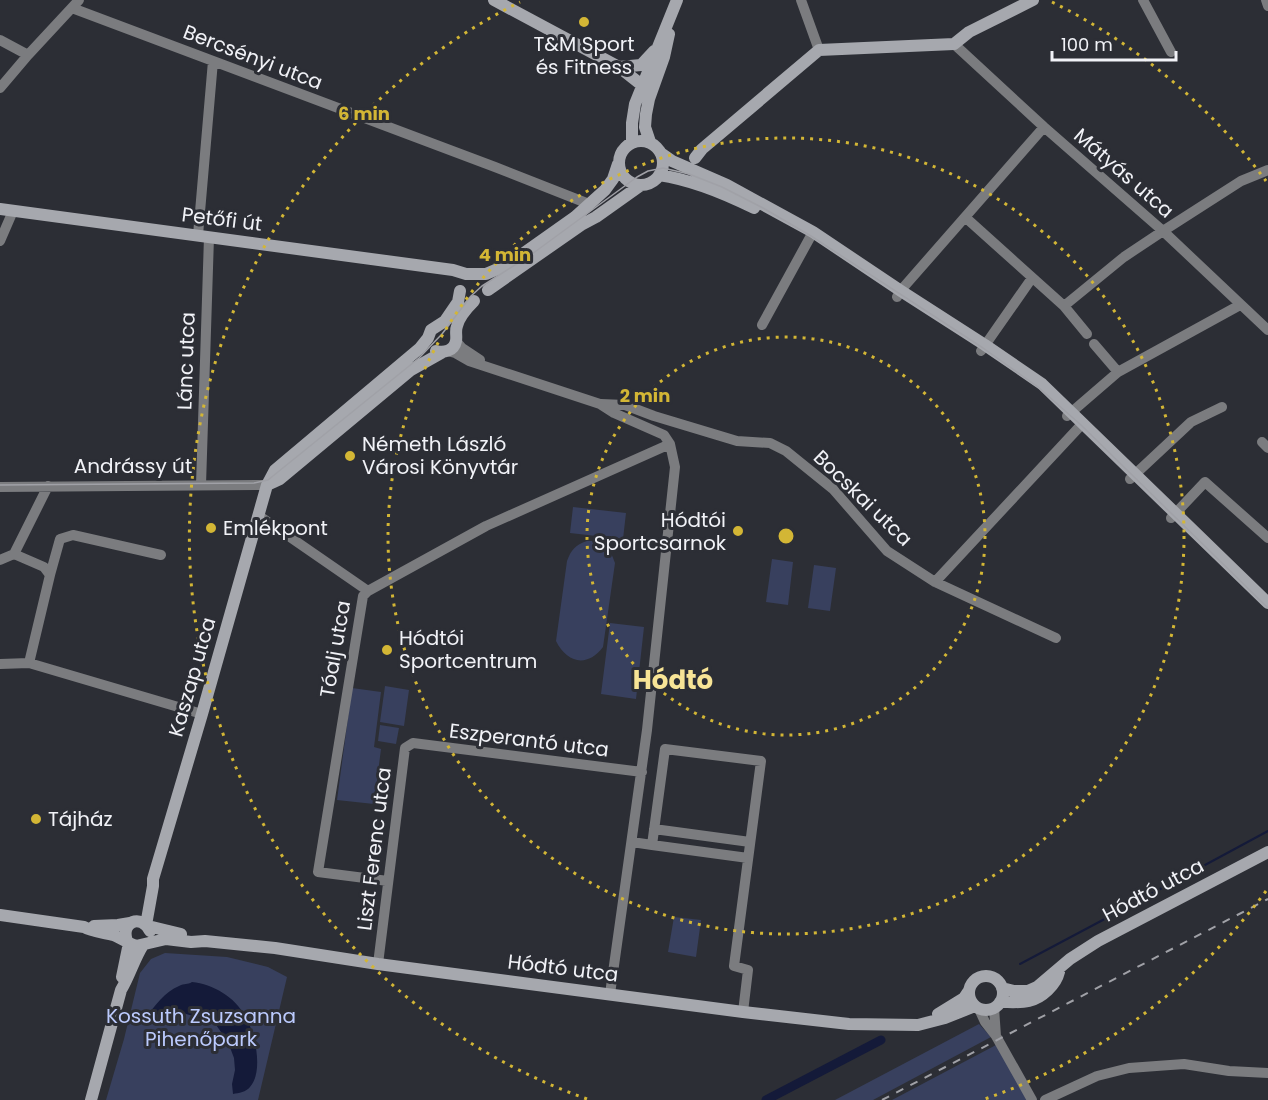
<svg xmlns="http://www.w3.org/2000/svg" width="1268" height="1100" viewBox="0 0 1268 1100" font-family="Poppins,sans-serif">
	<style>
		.green { fill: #38405e }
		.water { fill: #141a39 }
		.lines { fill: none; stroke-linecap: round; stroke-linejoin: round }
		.stream { stroke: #141a39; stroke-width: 2 }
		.canal { stroke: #141a39; stroke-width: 9 }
		.street { stroke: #7b7c7f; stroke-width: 10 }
		.secondary { stroke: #a6a8ae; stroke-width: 12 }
		.tram { stroke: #a0a1a7; stroke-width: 1.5 }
		.rail { stroke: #a0a1a7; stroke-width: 2; stroke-dasharray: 8 8; stroke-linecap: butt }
		.ring { fill: none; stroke: #d3b635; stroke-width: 3; stroke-dasharray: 3 6 }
		.poi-dot { fill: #d3b635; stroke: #2c2e35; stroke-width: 2 }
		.labels { text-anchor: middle; stroke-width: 6; stroke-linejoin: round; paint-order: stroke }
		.poi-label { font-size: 20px; fill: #f1f2f7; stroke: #2c2e35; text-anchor: start }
		.street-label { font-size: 20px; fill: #f1f2f7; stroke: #2c2e35 }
		.park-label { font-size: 20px; fill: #bbcafd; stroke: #2c2e35 }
		.district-label { font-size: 26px; font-weight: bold; fill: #f7e496; stroke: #2c2e35 }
		.centre { fill: #d3b635; stroke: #2c2e35; stroke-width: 3 }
		.ring-label { font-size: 18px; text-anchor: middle; font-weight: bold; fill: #d3b635; stroke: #2c2e35; stroke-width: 6; stroke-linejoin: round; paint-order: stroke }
	</style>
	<rect width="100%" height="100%" fill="#2c2e35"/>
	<path class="green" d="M573,507L626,513L623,539L570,533Z
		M587,541C604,540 610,548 615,563L603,647C587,668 567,663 556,641L567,561C571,550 575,545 587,541Z
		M772,559L793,562L788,605L766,602Z
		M814,565L836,568L830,611L808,608Z
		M610,623L644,627L636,699L601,694Z
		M385,686L409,690L404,726L380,722Z
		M352,688L381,692L374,747L381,749L374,804L337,800Z
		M380,725L399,728L396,744L378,741Z
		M674,917L701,920L696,957L668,952Z
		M165,953L227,957L268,967L287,977L258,1100H106L124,1039L140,973L151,959Z
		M979,1024L991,1037L873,1100H835Z
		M996,1045L1028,1100H892Z"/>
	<path class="water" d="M192,982C213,984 235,997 245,1016C255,1032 264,1071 250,1087C246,1092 239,1093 233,1094L232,1084L235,1070L234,1058L228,1042L214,1022L209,1024C185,1010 171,1009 146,1018C154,1006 165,992 179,986C185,983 187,985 192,982Z"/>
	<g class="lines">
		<path class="stream" d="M1205,865L1268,831
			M1145,897L1196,870
			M1020,964L1116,913"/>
		<path class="canal" d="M766,1100L881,1040"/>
		<path class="street" d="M801,0L819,50
			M1143,0L1171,52
			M1266,0L1268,6
			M72,8L495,167L589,204
			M0,40L28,55
			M954,44L1044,127L1163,231L1268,330
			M0,88L28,55L79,0
			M965,217L1064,306L1087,334
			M198,235L213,61
			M0,241L13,211
			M897,297L902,289L1044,127
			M1064,306L1124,257L1163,231L1241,181L1268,170
			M762,325L813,232
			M456,341L462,348L480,360
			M1094,344L1118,372
			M447,351L455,353L469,361L600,404L614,413L664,435L670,444L675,467L647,730L610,994
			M981,351L1032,278
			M601,404L625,405L654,416L737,441L770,443L786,451L833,489L887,551L935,582L1056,638
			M1067,416L1118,372L1240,305
			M1262,442L1268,448
			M1130,479L1191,422L1222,407
			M201,485L209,237
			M0,487L267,485
			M258,515L368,591
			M1171,518L1205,482L1268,538
			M0,560L14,554
			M50,575L60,539L73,535L161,555
			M935,582L1083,423
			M29,663L50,575L44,567L14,554L48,486
			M0,664L29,663L202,714
			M654,829L750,842
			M632,842L652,845L665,749L761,761L734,966L748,970L743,1012
			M652,845L748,858
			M388,881L318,872L363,596L368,591L486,526L670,444
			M378,964L405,748L413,743L642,772
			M994,1008L996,1036
			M979,1009L985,1022L996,1036L1032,1100
			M1045,1100L1097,1076L1129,1068L1184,1064L1229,1071L1268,1073"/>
		<path class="secondary" d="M494,0L619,67L643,86L649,99
			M619,67L641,65L654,51
			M619 163a22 22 0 1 1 44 0a22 22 0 1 1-44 0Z
			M632,142V123L635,104L677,0
			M650,142L645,127L646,114L649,99L664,57L669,34
			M662,154L672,161L727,185L813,232L901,291L985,345L1042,384L1268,603
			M695,158L702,149L819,50L954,44L969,32L1033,0
			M659,175C693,180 724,193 754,208
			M0,209L453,270L466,274H486L507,265L575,217L605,190L613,179L618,164
			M488,290L581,225L596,217L641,185
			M436,351C444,353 454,351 456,341C457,336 455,331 457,326C459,317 467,308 474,301
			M267,485L280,479L411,370L443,352
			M0,915L84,927C93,932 103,932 113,935C121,938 128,943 136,946L166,939L191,942L205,941L275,948L378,964L743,1012L849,1024L918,1025L945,1018L975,1006
			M146,925L153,886V879L202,714L267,485L275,470L420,348L428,338L431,330L445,321L458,302L460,291
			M94,926L118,925L130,923
			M148,926L181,934
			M127,941C120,922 141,913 150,931
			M969 993a17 17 0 1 1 34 0a17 17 0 1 1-34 0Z
			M122,977L129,943
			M1002,988L1014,991H1028L1037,987L1070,959L1098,941L1268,852
			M1000,1002C1010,1002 1020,1003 1029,1001C1042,998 1056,985 1059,972
			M938,1014L964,998L968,992
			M91,1100L121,990C130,975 134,959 143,945"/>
		<path class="tram" d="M0,485L254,483L268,480L419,358L442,334L471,296L482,286L532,254L637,177L648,171L663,168L689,174L722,187L763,208L811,236L983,348L1038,387L1081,425L1268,608"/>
		<path class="rail" d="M882,1100L1268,899"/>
	</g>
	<g class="ring">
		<circle cx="786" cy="536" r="199"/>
		<circle cx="786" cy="536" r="398"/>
		<path d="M1266 891A597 597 0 0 1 985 1099M587 1099A597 597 0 0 1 520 2M1052 2A597 597 0 0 1 1266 181"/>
	</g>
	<g class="poi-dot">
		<circle cx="584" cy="22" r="6"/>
		<circle cx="350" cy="456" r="6"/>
		<circle cx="211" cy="528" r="6"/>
		<circle cx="738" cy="531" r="6"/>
		<circle cx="387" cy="650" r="6"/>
		<circle cx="36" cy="819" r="6"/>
	</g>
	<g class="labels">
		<g class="poi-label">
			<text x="584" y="51" text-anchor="middle">T&amp;M Sport<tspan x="584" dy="23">és Fitness</tspan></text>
			<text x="362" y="451">Németh László<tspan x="362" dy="23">Városi Könyvtár</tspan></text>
			<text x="726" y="527" text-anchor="end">Hódtói<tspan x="726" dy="23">Sportcsarnok</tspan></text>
			<text x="223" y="535">Emlékpont</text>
			<text x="399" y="645">Hódtói<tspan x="399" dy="23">Sportcentrum</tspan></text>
			<text x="48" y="826">Tájház</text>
		</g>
		<g class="street-label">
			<text transform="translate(253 57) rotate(21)" y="7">Bercsényi utca</text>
			<text transform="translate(1124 173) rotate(41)" y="7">Mátyás utca</text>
			<text transform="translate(222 219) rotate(7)" y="7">Petőfi út</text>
			<text transform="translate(186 361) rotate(-88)" y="7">Lánc utca</text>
			<text x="133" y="473">Andrássy út</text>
			<text transform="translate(863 498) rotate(44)" y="7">Bocskai utca</text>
			<text transform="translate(335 649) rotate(-80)" y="7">Tóalj utca</text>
			<text transform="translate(192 677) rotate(-74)" y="7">Kaszap utca</text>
			<text transform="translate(529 740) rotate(7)" y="7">Eszperantó utca</text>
			<text transform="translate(374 849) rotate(-83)" y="7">Liszt Ferenc utca</text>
			<text transform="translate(1153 890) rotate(-28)" y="7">Hódtó utca</text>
			<text transform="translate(563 968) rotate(7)" y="7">Hódtó utca</text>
		</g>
		<g class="park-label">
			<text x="201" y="1023">Kossuth Zsuzsanna<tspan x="201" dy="23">Pihenőpark</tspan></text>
		</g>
		<g class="district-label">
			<text x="673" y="689">Hódtó</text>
		</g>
	</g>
	<circle cx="786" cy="536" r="9" class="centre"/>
	<g class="ring-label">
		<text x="364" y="120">6 min</text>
		<text x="505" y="261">4 min</text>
		<text x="645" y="402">2 min</text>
	</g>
	<path d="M1052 51v9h124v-9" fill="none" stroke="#f1f2f7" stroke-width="3"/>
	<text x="1061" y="51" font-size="18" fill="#f1f2f7" stroke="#2c2e35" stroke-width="4.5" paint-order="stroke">100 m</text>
</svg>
